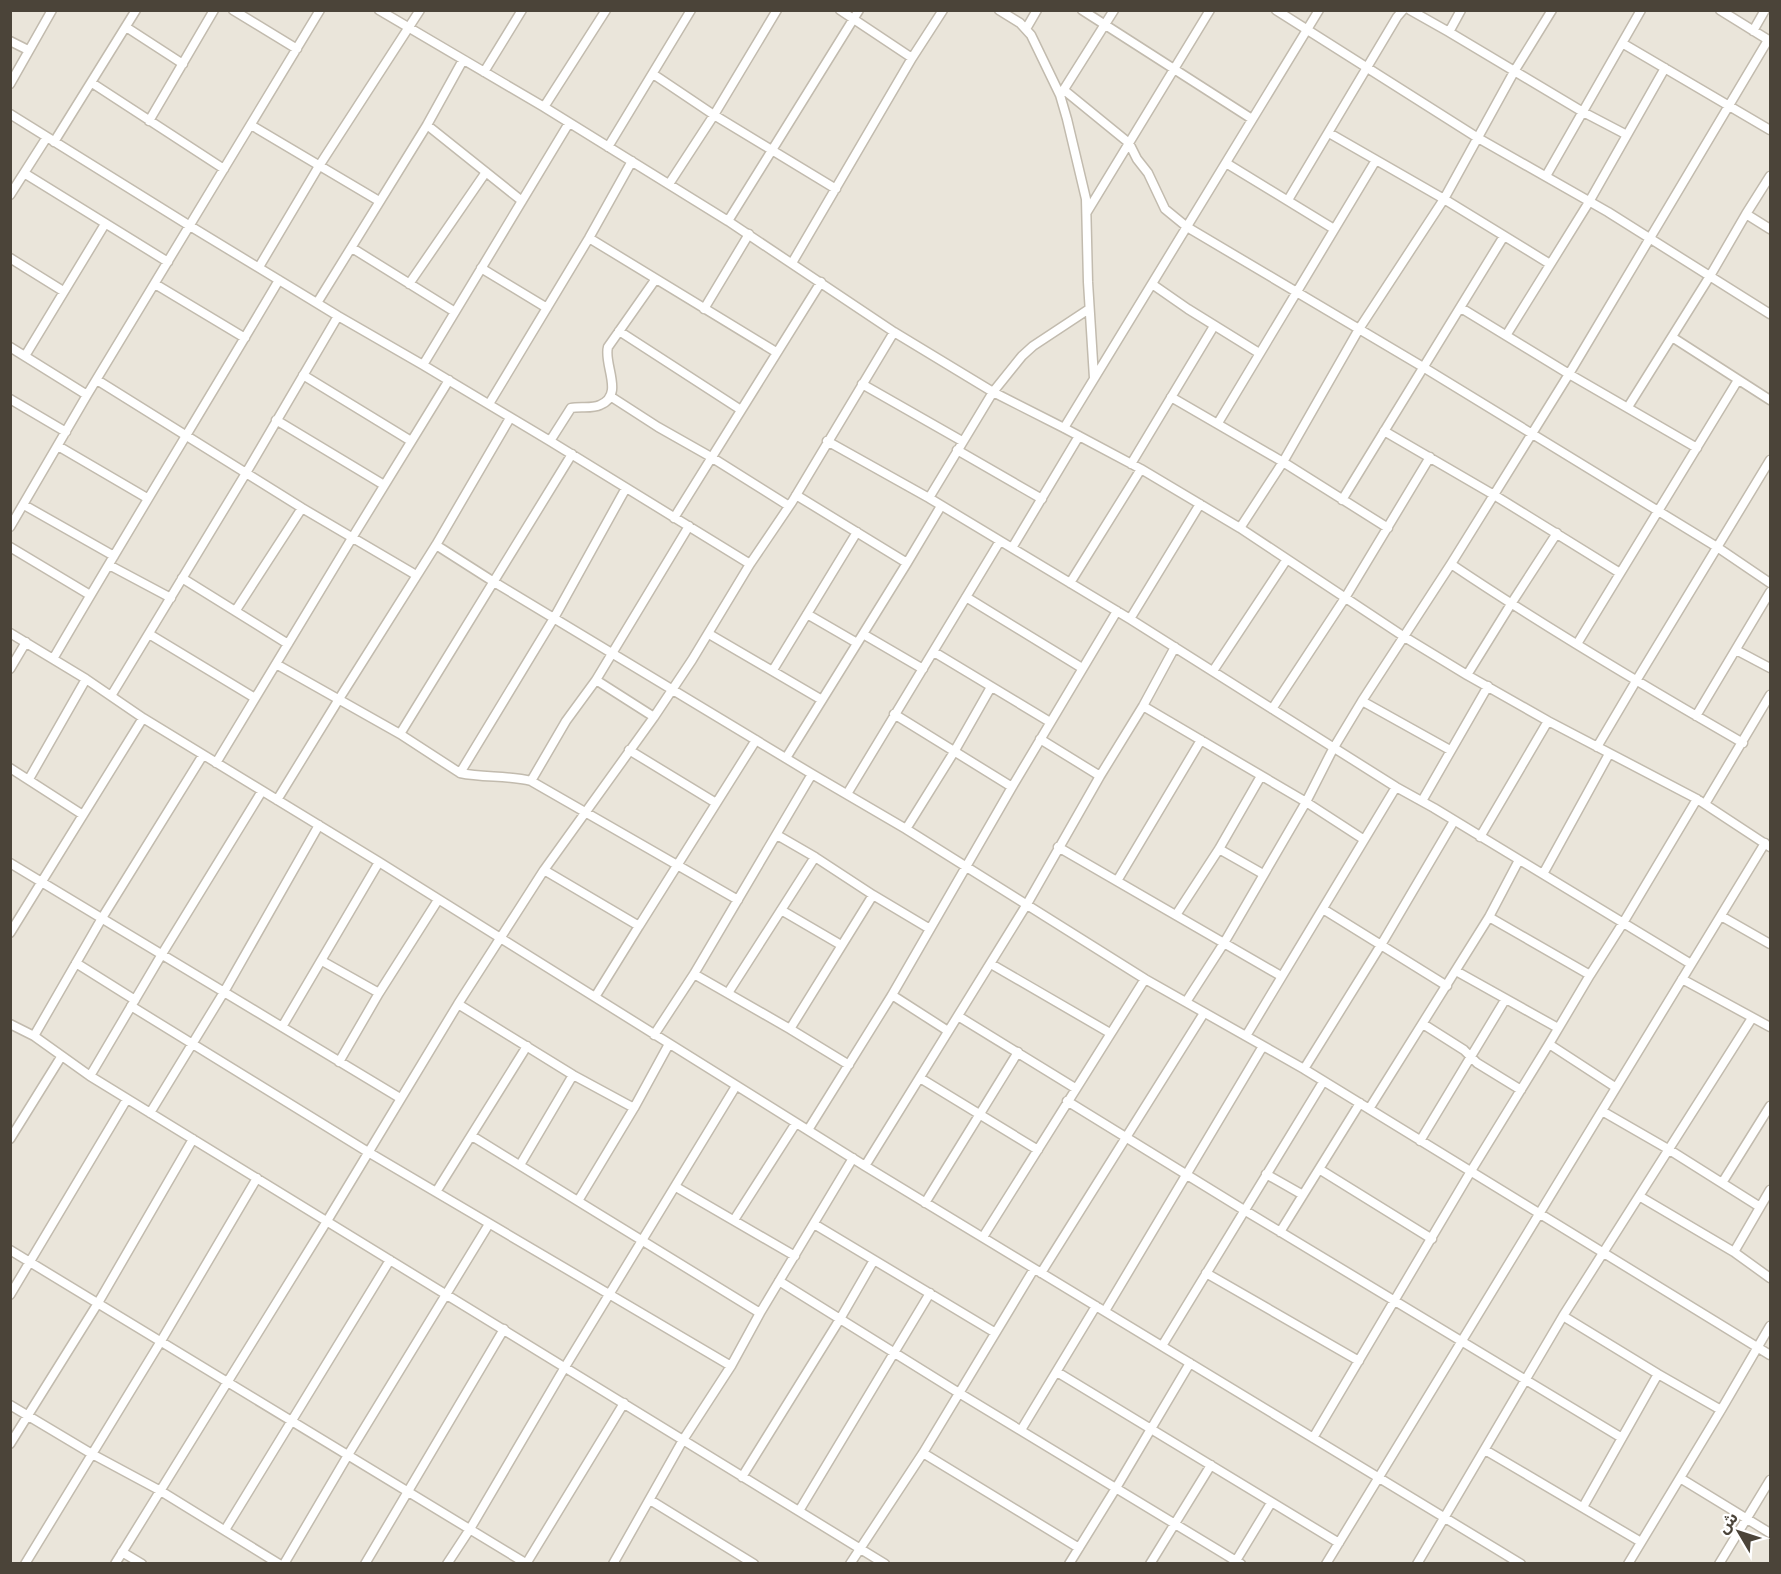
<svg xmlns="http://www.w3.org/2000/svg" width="1781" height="1574" viewBox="0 0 1781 1574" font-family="'Alegreya Sans','Noto Sans Arabic',sans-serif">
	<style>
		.residential { fill: #eae5da }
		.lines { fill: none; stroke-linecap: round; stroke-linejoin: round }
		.minor-casing { stroke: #c2bbae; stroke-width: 11 }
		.minor { stroke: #fff; stroke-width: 8 }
	</style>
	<rect width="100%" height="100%" fill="#f6f3ec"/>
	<path class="residential" d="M11,11H1770V1563H11Z"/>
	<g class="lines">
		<g class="minor-casing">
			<path id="minor" d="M233,10L297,49
				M379,10L544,107L728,221L894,332L993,392L1064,428L1141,469L1240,528L1403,636L1467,675L1548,721L1697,799L1770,847
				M840,10L912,58
				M999,10L1020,23L1031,35L1060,95L1067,119L1086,199L1088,282L1094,378
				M1082,10L1252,119
				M1276,10L1478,138L1608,212L1770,314
				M1410,10L1449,32
				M1461,10L1449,32L1583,112L1627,135
				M1720,10L1770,41
				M126,27L183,64
				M1026,29L1037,10
				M1753,31L1765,10
				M10,41L28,50
				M1622,43L1770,130
				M484,72L522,10
				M653,74L714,115L836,189
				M92,83L224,169
				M10,84L52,10
				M1064,90L1129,143L1137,159L1148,173L1165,209L1187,227L1423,367L1717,547L1770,583
				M1061,94L1114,10
				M544,107L606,10
				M10,114L190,226L338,316L423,365L550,441L750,564
				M149,121L214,10
				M251,125L379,201
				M427,125L522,201
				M1329,133L1444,199L1550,264
				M54,142L136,10
				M608,147L691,10
				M1226,163L1334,229
				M24,173L168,262
				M1546,176L1641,10
				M669,184L714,115L777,10
				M10,195L47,137
				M1288,200L1397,17L1403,10
				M1087,212L1210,10
				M1746,214L1770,229
				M728,221L859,10
				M589,238L776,352
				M352,248L455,312
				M10,258L63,291
				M792,263L912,58L943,10
				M259,267L319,166L420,10
				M481,268L547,308
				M155,284L245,338
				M409,284L486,172
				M1152,284L1188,309L1259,353
				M317,303L427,125L463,60
				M1461,308L1569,374L1697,448
				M704,309L749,234
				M619,331L741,410
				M1507,334L1589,202L1665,68
				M1672,337L1770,400
				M10,347L87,395
				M25,356L105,224
				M423,365L569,123
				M303,375L411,441
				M97,380L302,508L416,575
				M862,384L962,441
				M610,396L658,427L711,457L789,506
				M1171,397L1283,462L1388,528
				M10,399L66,432
				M489,404L589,238L632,161
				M1628,407L1710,276L1746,214L1770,176
				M276,420L384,485
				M1218,423L1376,160
				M1064,428L1319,10
				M1384,431L1494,495L1620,573
				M550,441L571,408C580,406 592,409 600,405C625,395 603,364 608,347L655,280
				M827,441L929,498L1130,619L1396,787L1434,808L1691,964
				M58,446L147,498
				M957,450L1042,499
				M1131,464L1214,326
				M796,495L907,563
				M929,498L993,392L1022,356L1033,346L1089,309
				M1342,500L1504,236
				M24,505L114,556
				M674,518L821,282
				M10,527L87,395L320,10
				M1240,528L1283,462L1359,329L1444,199L1515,70L1552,10
				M436,545L494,582L812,774L906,829L1145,979L1304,1069L1770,1355
				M10,547L90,595
				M1012,548L1079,436
				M1451,564C1546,628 1644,686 1743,743
				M109,565L171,598
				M182,578L288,644
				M1070,583L1141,469
				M966,597L1082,668
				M236,610L302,508
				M807,614L857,643
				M1130,619L1200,504
				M10,633L86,679L143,718L379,862L865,1166L1521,1564
				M149,634L255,698
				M709,634L822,700
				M863,634L923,669
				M1577,644L1738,380
				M1736,650L1770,668
				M934,652L1050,722
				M53,659C127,532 204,407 279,280
				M276,664L400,734L460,773C484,778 508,775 531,781L738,900
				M10,669L26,642
				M773,670L857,532
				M1213,671L1287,559
				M1467,675L1511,604L1557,533
				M596,680L654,717
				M111,696L246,473L338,316
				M1362,701L1450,750
				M1143,706L1306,802L1363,839
				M1272,709L1345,598L1430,457
				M894,714L1012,787
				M1696,716L1770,592
				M400,734L572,454
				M1040,739L1100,776
				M1597,747L1636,681L1770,460
				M629,750L716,803
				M786,758L907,563L941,506
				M216,763L352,538L449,380
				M10,768L83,815
				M460,773L554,618L626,488
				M29,779L86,679
				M531,781L566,721L596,680L689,526
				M847,794L1000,541
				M277,800L339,699L436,545L510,418
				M1422,801L1488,686
				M1705,804L1770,695
				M906,829L954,752L991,687
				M777,835L815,857L873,895L930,929
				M1480,837L1548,721
				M1058,847L1281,976
				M1219,849L1263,874
				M10,863L400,1098
				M544,870L639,926L756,740
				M1543,874L1609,754
				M1117,881L1201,740
				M1323,909L1447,986
				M781,910L841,945
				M1176,915L1219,849L1261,776
				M1721,916L1770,944
				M1489,917L1590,975
				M10,933L143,718
				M322,961L379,993
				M76,963L135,1000
				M991,964L1110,1033
				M1456,971L1558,1028
				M694,974L790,1029L849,1065
				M1682,979L1770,1027
				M728,993L815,857
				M892,995L948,1031
				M595,997L639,926
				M1186,1002L1224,943L1306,802L1333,749L1362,701L1451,564L1569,374L1768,40
				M458,1004L573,1075L634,1108
				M131,1006L368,1152L731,1366
				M958,1016L1075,1088
				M10,1024L34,1036L90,1076L885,1564
				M1423,1024L1464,1050L1477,1063L1521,1090
				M282,1027L379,862
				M790,1029L873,895
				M654,1035L694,974L812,774
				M34,1036L102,918L203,755
				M1246,1036L1396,787
				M1549,1044L1615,1087
				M339,1062L379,993L438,900
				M1304,1069L1381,945L1454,821
				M90,1076L162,954L262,791
				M920,1078L1038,1150
				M1067,1101L1244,1210L1622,1438
				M1369,1109L1489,917L1519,860
				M1602,1111L1668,1149L1760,1207
				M150,1113L224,992L319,825
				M808,1130L892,995L1012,787L1117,611
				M472,1136L760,1313
				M10,1139L61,1057
				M1420,1141L1505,1000
				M520,1165L573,1075
				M865,1166L1027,904L1100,776L1143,706L1175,647
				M1319,1169L1432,1239
				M1266,1174L1303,1195
				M1722,1183L1770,1106
				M676,1187L795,1256
				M436,1192L527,1046
				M1639,1196L1734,1252L1770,1278
				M578,1201L634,1108L669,1044
				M925,1203L1018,1052
				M734,1220L796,1123
				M814,1224L994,1332
				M1280,1232L1360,1103
				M983,1237L1145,979
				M10,1250L527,1564
				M1734,1252L1770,1190
				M1041,1273L1204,1013
				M1206,1273L1359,1361
				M779,1281L959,1393L1241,1564
				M10,1295L127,1099
				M1105,1311L1263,1046
				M1563,1316L1658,1374L1721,1410
				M1162,1346L1323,1082
				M1057,1372L1339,1543
				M10,1405L92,1454L159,1490L279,1564
				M1021,1430L1096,1306
				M1313,1438L1471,1171L1549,1044L1590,975L1623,923L1697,799
				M10,1444L98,1303L193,1139
				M1485,1450L1641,1542
				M923,1453L1079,1548
				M742,1477L840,1319L874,1260
				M1680,1478L1770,1533
				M650,1500L754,1564
				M1583,1507L1658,1374
				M799,1511L930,1293
				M225,1530L390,1260
				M122,1552L142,1564
				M25,1564L161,1341L257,1178
				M115,1564L327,1221L458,1004L544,870L654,717L692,660L750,564L792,502L894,332
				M284,1564L348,1455L489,1224
				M365,1564L504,1329
				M447,1564L470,1529L565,1367L736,1086
				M526,1564L624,1403
				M613,1564L683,1440L731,1366L760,1313L853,1158
				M850,1564L923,1453L1034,1269
				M1069,1564L1116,1488L1190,1363
				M1150,1564L1211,1465
				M1234,1564L1271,1503
				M1326,1564L1765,843
				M1417,1564L1563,1316L1752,1018
				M1628,1564L1721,1410L1770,1326
				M1719,1564L1770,1480"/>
		</g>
		<use href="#minor" class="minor"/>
	</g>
	<rect width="1781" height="1574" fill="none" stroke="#4b4439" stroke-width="24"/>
	<g transform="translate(1739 1532) rotate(309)" stroke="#ffffff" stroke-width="4.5" paint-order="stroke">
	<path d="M0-4.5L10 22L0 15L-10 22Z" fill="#4b4439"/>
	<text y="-9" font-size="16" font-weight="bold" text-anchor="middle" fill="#4b4439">ش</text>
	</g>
</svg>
